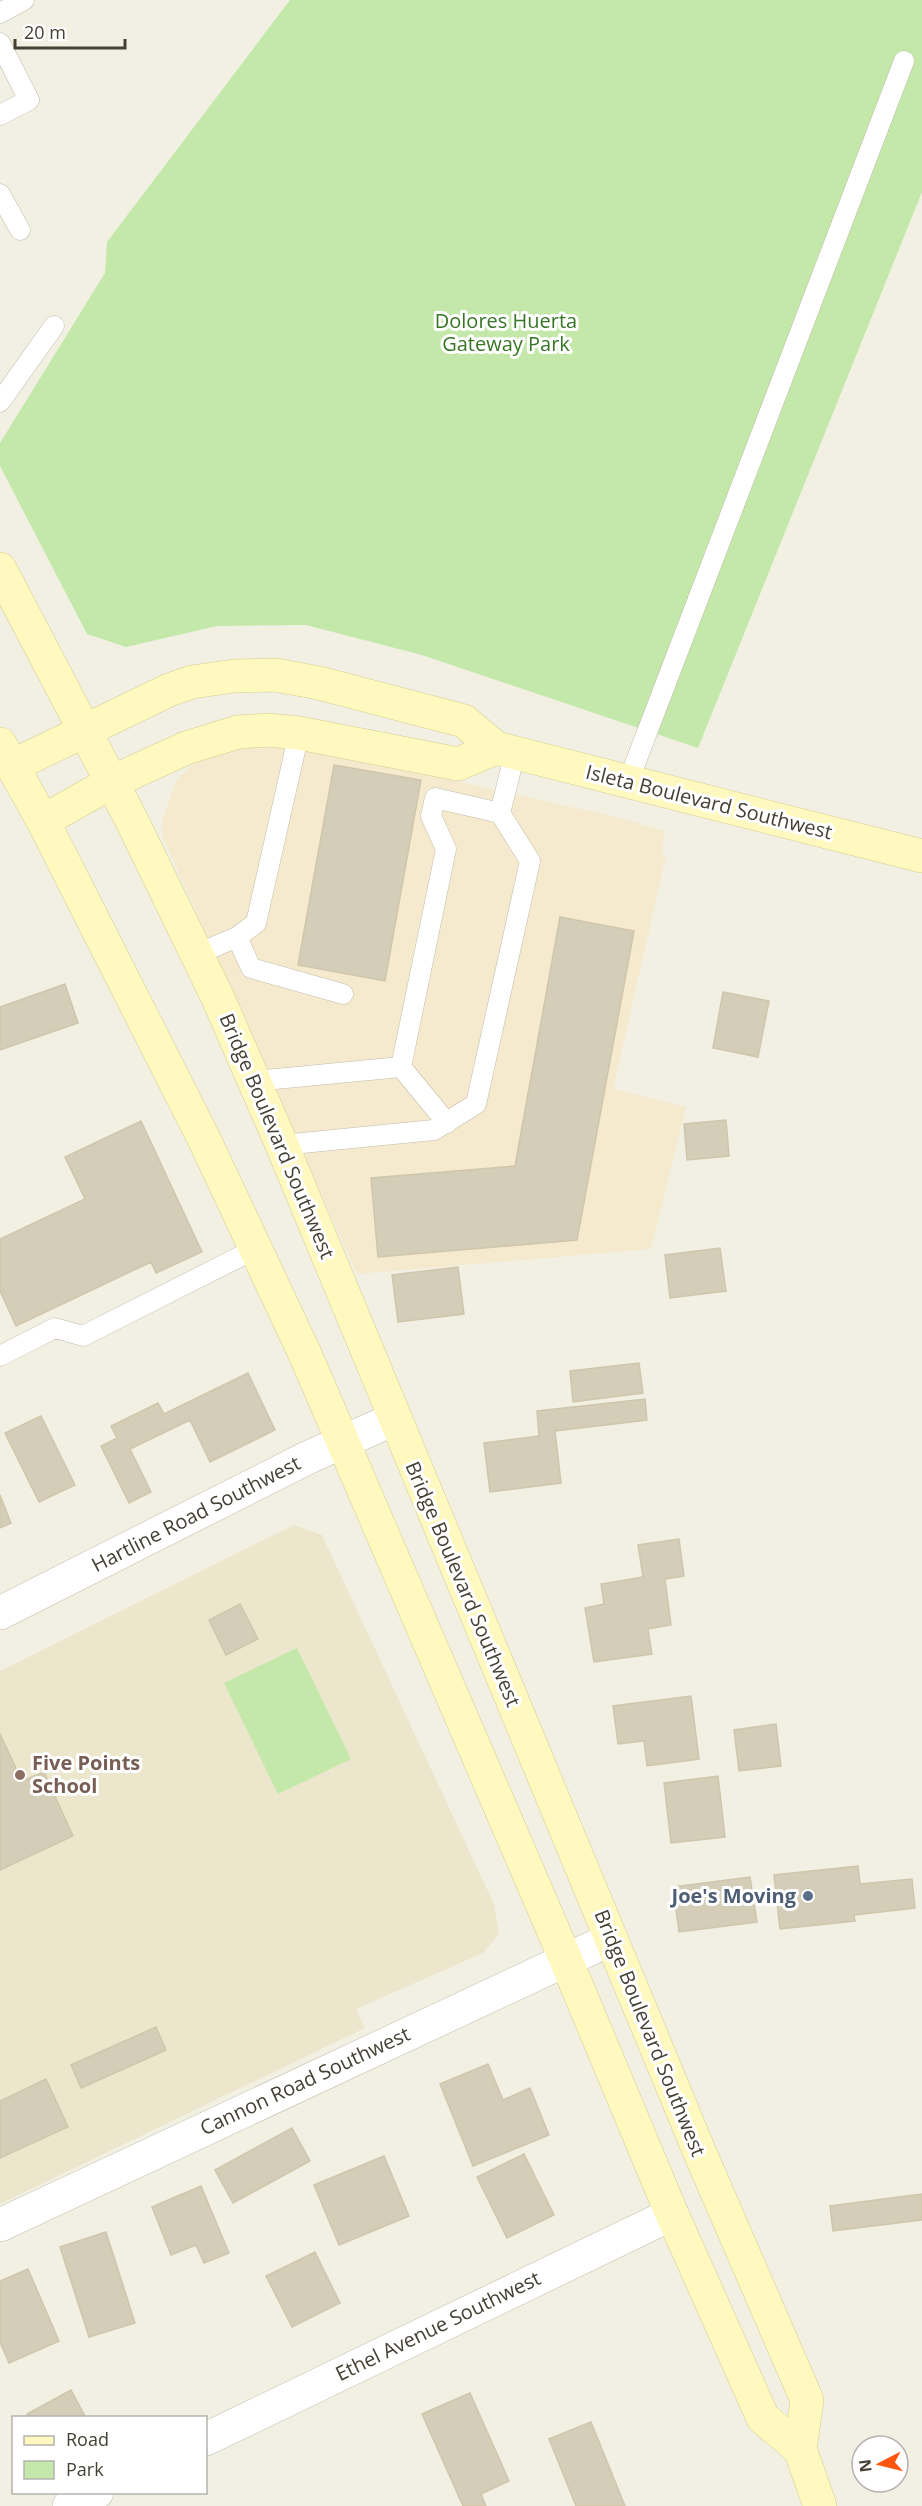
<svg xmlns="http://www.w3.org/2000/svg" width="922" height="2506" viewBox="0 0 922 2506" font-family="'Open Sans',sans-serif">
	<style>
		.commercial { fill: #f5eacd }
		.education { fill: #ece7cc }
		.green { fill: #c3e8aa }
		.building { fill: #d4cdb8; stroke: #cfc6ab; stroke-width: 1.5 }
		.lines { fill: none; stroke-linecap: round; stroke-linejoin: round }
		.service-casing { stroke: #c0bca8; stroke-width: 21 }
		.minor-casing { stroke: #c0bca8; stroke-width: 34 }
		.secondary-casing { stroke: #d4cc91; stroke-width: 34 }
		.service { stroke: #fff; stroke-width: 20 }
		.minor { stroke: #fff; stroke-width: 33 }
		.secondary { stroke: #fff9c0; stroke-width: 33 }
		.education-dot { fill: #8d6e63; stroke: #fff; stroke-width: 2 }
		.service-dot { fill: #5c6f8a; stroke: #fff; stroke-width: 2 }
		.labels { text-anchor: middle; stroke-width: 6; stroke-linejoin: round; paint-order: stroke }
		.park-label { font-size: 20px; fill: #387626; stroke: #fff }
		.street-label { font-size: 20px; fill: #444033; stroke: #fff }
		.education-label { font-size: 20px; font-weight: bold; fill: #785e54; stroke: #fff; text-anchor: start }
		.service-label { font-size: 20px; font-weight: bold; fill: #4e5e75; stroke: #fff; text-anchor: end }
	</style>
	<rect width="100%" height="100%" fill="#f2f0e3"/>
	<path class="commercial" d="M271,745L317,750L616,817L665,831L662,854L666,856L613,1089L686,1107L651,1249L357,1274L162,835V820L177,780L197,759L244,747Z"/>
	<path class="education" d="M294,1525L322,1535L494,1904L499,1934L483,1953L356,2009L365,2028L0,2204V1671Z"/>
	<path class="green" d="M290,0H922V192L698,748L422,655L306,625L217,626L126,647L87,634L0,466V443L105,273L107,242Z
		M297,1648L351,1759L278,1794L224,1683Z"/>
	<path class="building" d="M334,765L421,780L385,981L298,965Z
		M560,917L634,931L577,1240L378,1257L371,1178L515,1166Z
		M65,984L78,1023L0,1050V1007Z
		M723,992L769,1001L758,1057L713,1048Z
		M726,1120L729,1156L687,1160L684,1124Z
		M141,1121L202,1252L156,1273L151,1262L16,1326L0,1291V1239L85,1199L65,1157Z
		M720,1248L726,1291L670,1298L665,1255Z
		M458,1267L464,1314L398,1322L392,1275Z
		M639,1363L643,1393L573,1402L570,1371Z
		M248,1373L275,1430L210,1462L190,1420L130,1449L151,1492L129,1503L101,1446L117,1438L111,1426L158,1403L164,1414Z
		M645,1399L647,1420L555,1431L561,1483L490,1492L484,1443L539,1436L537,1411Z
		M41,1416L75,1485L39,1502L5,1433Z
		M0,1495L11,1523L0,1528Z
		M679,1539L684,1576L665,1579L671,1625L648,1629L652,1654L594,1662L585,1608L604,1604L601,1584L643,1577L638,1545Z
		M240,1604L258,1639L226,1655L209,1620Z
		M691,1696L699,1759L647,1766L644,1741L618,1744L613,1706Z
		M776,1724L781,1766L739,1771L734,1730Z
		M0,1734L22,1781L44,1772L73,1836L0,1870Z
		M718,1776L725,1837L671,1843L664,1783Z
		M858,1866L860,1884L912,1879L915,1908L854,1915L855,1921L780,1929L774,1875Z
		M750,1877L757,1922L679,1932L673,1887Z
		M156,2027L166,2050L81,2088L71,2065Z
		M488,2064L503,2100L530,2088L549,2135L473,2166L440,2084Z
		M46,2079L68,2127L0,2158V2101Z
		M292,2128L310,2161L233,2203L215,2170Z
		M524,2154L554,2215L507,2238L477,2177Z
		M384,2156L409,2216L339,2245L314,2185Z
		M201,2186L229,2253L204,2263L196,2245L171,2255L152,2207Z
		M922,2194V2220L833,2231L830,2206Z
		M106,2232L135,2323L89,2337L60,2247Z
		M315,2252L340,2303L292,2327L266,2276Z
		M28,2269L59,2341L9,2363L0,2342V2281Z
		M71,2390L86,2418H29L27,2414Z
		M470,2393L509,2481L481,2494L486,2506H463L422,2414Z
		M591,2422L625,2506H576L549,2439Z"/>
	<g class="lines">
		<g class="service-casing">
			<path id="service" d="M0,13L24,0
				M0,43L29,100L0,115
				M0,194L20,230
				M0,402L54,326
				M628,782L904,61
				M237,937L256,923L299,733
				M197,954L237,937L251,968L343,994
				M401,1067L447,1123
				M254,1081L401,1067L446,849L431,816L435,798L500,813
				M282,1145L434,1130L476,1104L530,861L500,813L515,753
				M0,1356L55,1328L83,1336L255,1249"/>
		</g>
		<g class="minor-casing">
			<path id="minor" d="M0,1613L309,1457L394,1419
				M0,2225L611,1939
				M206,2439L672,2214
				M69,2506L97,2492"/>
		</g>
		<g class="secondary-casing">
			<path id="secondary" d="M0,569L132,821L217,996L282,1145L700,2153L807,2400L800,2449L820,2506
				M0,744L43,821L204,1139L305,1354L566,1960L672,2214L763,2418L800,2449
				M12,766L169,690L192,682L234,676L276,675L319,683L464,721L496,748L922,856
				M43,821L112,782L186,748L238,732L268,730L299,733L458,764L496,748"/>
		</g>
		<use href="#service" class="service"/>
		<use href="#minor" class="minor"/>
		<use href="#secondary" class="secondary"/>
	</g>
	<circle class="education-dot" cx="20" cy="1775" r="6"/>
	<circle class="service-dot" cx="808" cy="1896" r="6"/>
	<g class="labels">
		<g class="park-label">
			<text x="506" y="328">Dolores Huerta<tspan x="506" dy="23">Gateway Park</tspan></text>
		</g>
		<g class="street-label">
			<text transform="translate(709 802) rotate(14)" y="7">Isleta Boulevard Southwest</text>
			<text transform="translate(277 1136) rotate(67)" y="7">Bridge Boulevard Southwest</text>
			<text transform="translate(196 1514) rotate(-27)" y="7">Hartline Road Southwest</text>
			<text transform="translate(463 1584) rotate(67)" y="7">Bridge Boulevard Southwest</text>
			<text transform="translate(650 2033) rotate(68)" y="7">Bridge Boulevard Southwest</text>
			<text transform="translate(305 2081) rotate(-25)" y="7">Cannon Road Southwest</text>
			<text transform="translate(438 2326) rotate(-26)" y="7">Ethel Avenue Southwest</text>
		</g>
		<g class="education-label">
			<text x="32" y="1770">Five Points<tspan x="32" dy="23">School</tspan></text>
		</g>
		<g class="service-label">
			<text x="796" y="1903">Joe's Moving</text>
		</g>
	</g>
	<rect x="12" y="2416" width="195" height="78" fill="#ffffff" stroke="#b4b3ad" stroke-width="1.5"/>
	<rect x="24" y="2436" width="30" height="9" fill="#fff9c0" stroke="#b4b3ad" stroke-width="1.5"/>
	<text x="66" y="2446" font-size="18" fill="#444033">Road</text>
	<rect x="24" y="2461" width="30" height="18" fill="#c3e8aa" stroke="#b4b3ad" stroke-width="1.5"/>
	<text x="66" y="2476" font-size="18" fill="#444033">Park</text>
	<g transform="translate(880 2464) rotate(263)"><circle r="28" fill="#ffffff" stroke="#b4b3ad" stroke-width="1.5"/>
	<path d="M0-4.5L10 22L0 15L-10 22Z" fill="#ff550d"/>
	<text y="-9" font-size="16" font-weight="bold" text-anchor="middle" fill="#444033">N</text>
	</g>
	<path d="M15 39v9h110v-9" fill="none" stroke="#444033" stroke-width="3"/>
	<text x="24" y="39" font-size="18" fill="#444033" stroke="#ffffff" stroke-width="4.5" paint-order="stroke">20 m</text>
</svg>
